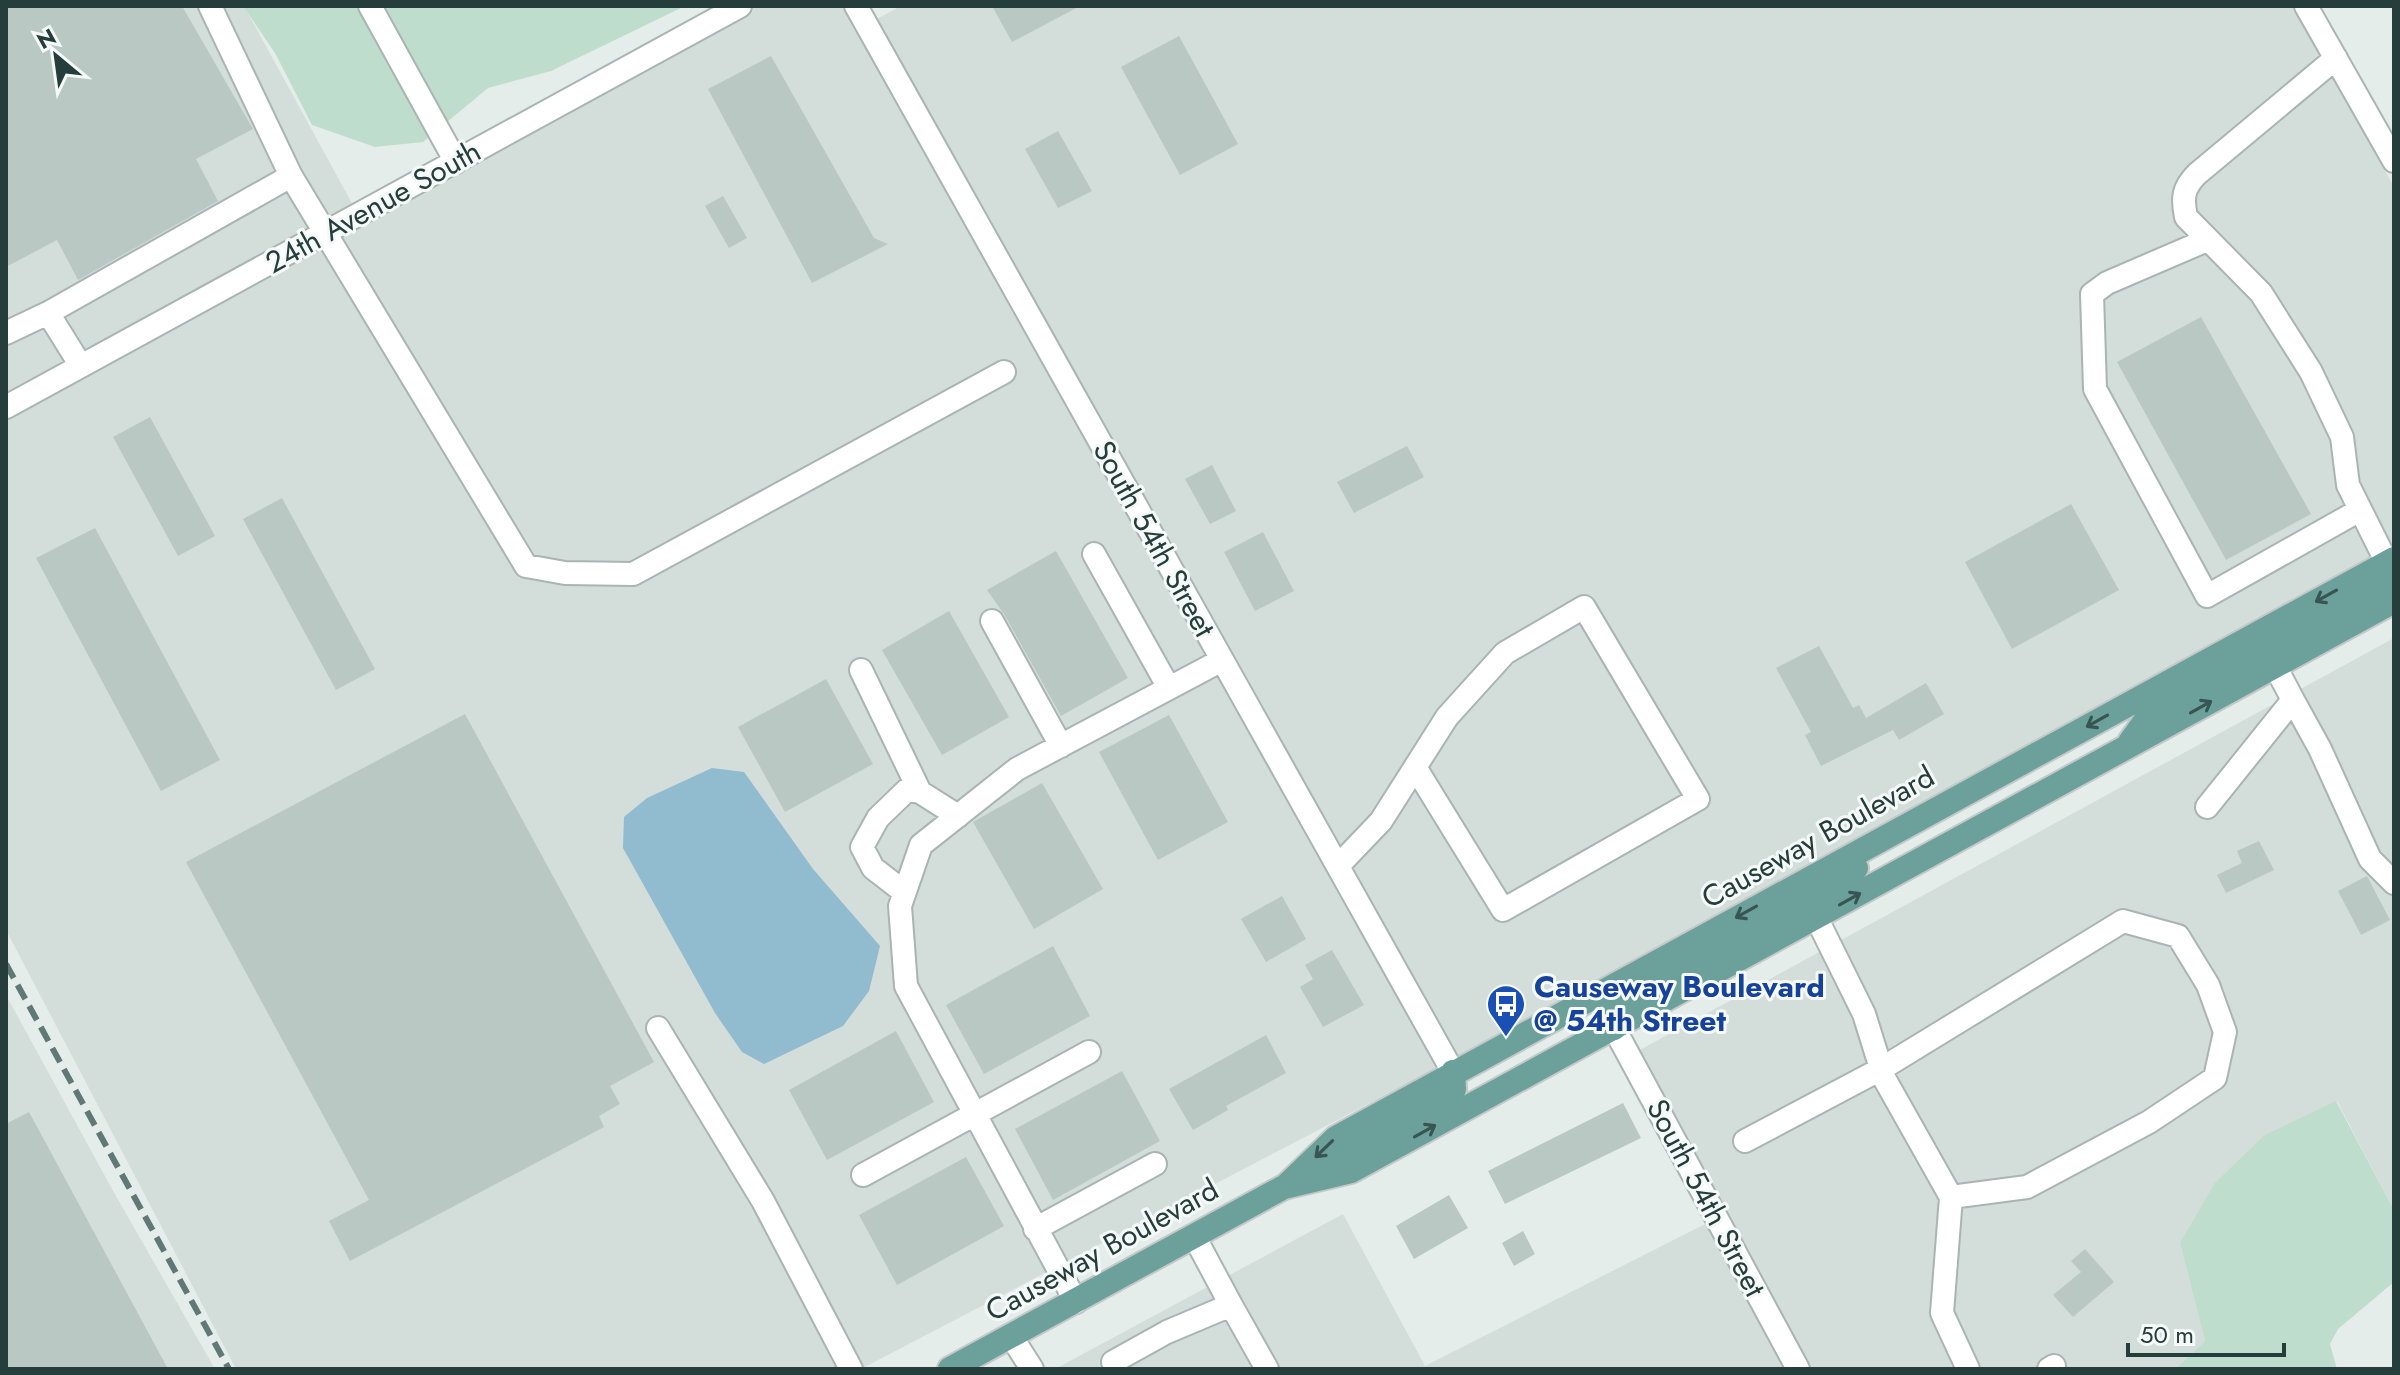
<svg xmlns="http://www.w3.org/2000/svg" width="2400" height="1375" viewBox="0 0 2400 1375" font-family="Jost,sans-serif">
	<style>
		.built { fill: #d3ddda }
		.green { fill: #bfddcc }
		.water { fill: #91bbce }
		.building { fill: #bac8c4 }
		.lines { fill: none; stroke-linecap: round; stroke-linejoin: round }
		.minor-casing { stroke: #a8b5b3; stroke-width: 26 }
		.major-casing { stroke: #c2c9c8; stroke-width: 28 }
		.minor { stroke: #fff; stroke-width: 22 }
		.major { stroke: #6ca09a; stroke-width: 24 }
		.rail { stroke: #607976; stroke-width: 6; stroke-dasharray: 16 8; stroke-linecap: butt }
		.oneway { stroke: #375653 }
		.labels { text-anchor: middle; stroke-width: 6; stroke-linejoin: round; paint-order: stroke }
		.street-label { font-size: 30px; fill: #253e3b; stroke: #f5faf8 }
		.transit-label { font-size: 30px; font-weight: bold; fill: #164399; stroke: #f5faf8; text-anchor: start }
	</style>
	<rect width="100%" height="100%" fill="#e5edeb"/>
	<path class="built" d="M6,6H244L354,207L6,399Z
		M752,6H846L1439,1067L861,1369H236L6,930V411Z
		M901,6H2293L2394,187V558L1462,1075L877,19Z
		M2394,638V1210L2337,1101L2180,1243L2205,1341L2175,1369H1810L1638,1051Z
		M6,995L112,1189L215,1369H6Z
		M1343,1214L1425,1366L1707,1223L1786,1369H1055Z"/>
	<path class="green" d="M243,6H685L551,71L488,88L423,142L375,147L312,125L275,53Z
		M2336,1101L2394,1210V1282L2338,1329L2330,1344L2337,1369H2175L2205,1341L2180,1243L2215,1183L2265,1135Z"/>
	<path class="water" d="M712,768L744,772L813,869L880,946L869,991L843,1026L764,1064L742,1052L715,1013L623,848L624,817L647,798Z"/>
	<path class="building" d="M6,6H182L253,129L196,159L218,201L78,280L57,240L6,267Z
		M992,6H1080L1012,42Z
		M1179,36L1238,144L1180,175L1121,67Z
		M771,56L874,238L888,244L812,283L708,89Z
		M1058,131L1092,191L1058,208L1025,149Z
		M723,196L747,238L729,248L705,206Z
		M2201,317L2311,514L2226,560L2117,362Z
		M150,417L215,536L178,556L113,437Z
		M1407,446L1424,477L1354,513L1337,482Z
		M1212,465L1236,511L1210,524L1185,479Z
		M282,498L375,669L336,690L243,519Z
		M2071,504L2119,590L2012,649L1965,562Z
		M95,528L220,760L161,791L36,558Z
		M1263,532L1294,591L1255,611L1224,552Z
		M1056,551L1128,678L1061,716L1004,614L987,590Z
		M949,611L1009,717L942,755L882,650Z
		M1819,646L1853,708L1859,705L1866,718L1926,683L1944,714L1899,740L1893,730L1821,766L1805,735L1811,732L1776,668Z
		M826,679L873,764L785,812L738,727Z
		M465,714L654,1062L610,1086L620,1104L599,1116L604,1127L350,1261L329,1221L369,1200L186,862Z
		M1169,715L1228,822L1158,860L1099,752Z
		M1042,783L1103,889L1034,929L973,822Z
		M2259,841L2274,870L2226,893L2217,875L2242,863L2237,851Z
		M2367,876L2390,920L2361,935L2338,891Z
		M1282,896L1306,939L1266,962L1241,919Z
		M1053,946L1090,1016L984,1074L946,1005Z
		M1332,950L1364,1005L1323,1027L1300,987L1313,979L1305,965Z
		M896,1031L934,1102L827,1160L789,1090Z
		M1266,1035L1286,1073L1226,1106L1228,1110L1193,1130L1169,1089Z
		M1122,1071L1160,1141L1053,1200L1015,1129Z
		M1623,1103L1641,1138L1505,1204L1488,1171Z
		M29,1112L168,1369H6V1124Z
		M966,1157L1004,1226L897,1285L859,1215Z
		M1449,1195L1468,1228L1414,1259L1396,1226Z
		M1523,1231L1535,1254L1514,1266L1502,1243Z
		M2085,1249L2114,1282L2073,1317L2053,1295L2081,1272L2071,1261Z"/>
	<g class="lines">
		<g class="minor-casing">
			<path id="minor" d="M370,6L456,162
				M856,6L1453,1072
				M2306,6L2394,161
				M2336,58L2197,174C2183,188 2182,198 2186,217L2261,293L2311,372L2342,437L2348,485L2387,563
				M291,176L526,566L565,573L633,574L1004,372
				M2207,240L2107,283L2092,294L2095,389L2207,596L2360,510
				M48,313L81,366
				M6,333L48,313L291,176L210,6
				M6,407L740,6
				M1094,554L1169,688
				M992,621L1061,746
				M861,670L920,792
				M2293,700L2320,749L2370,859L2394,883
				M2207,807L2293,700L2275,666
				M1338,866L1381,821L1447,717L1505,653L1584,607L1698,799L1503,910L1415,767
				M904,892L873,868L862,847L878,818L907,790L920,792L958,816
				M1816,917L1864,1014L1884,1078L1951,1197L1942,1313L1968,1369
				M658,1028L763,1201L851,1369
				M1614,1028L1798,1369
				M1745,1141L1881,1069L2123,921L2178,936L2208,985L2225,1032L2215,1078L2149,1122L2027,1187L1951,1197
				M863,1175L1089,1052
				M1035,1229L1155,1164
				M1076,1302L906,986L900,906L921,845L1017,769L1222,660
				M1231,1305L1267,1369
				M1011,1336L1032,1369
				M1113,1362L1167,1332L1231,1305L1194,1236
				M2049,1369L2054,1366"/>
		</g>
		<g class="major-casing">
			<path id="major" d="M2130,742L2151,713L2394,580
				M1614,1028L1610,1018L1614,1010L1856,868
				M1337,1169L1366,1140L1447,1096L1454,1089L1453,1072
				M1286,1186L1336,1138L2394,559
				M950,1369L1284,1187L1351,1171L2394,601"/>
		</g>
		<use href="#minor" class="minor"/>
		<use href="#major" class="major"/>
		<path class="rail" d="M6,964L229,1369"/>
	</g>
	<defs><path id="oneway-shaft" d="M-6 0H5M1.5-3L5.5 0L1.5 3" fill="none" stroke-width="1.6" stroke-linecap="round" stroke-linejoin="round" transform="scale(2)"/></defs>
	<g class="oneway">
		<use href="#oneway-shaft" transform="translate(2326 596) rotate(151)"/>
		<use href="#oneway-shaft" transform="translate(2201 707) rotate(-29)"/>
		<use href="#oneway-shaft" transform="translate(2097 721) rotate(151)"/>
		<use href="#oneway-shaft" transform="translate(1850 899) rotate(-29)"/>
		<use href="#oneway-shaft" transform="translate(1746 912) rotate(151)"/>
		<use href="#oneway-shaft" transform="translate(1425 1131) rotate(-29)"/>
		<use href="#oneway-shaft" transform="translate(1324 1149) rotate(136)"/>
	</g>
	<defs>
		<g id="bus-pin" transform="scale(2)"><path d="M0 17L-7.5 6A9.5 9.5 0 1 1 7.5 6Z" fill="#1a4fb4" stroke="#f5faf8"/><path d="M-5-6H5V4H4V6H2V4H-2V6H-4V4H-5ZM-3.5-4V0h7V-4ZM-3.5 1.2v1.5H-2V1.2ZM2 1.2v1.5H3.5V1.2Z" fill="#fff"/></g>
	</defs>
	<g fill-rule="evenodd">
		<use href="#bus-pin" x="1506" y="1004"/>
	</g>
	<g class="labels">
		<g class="street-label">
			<text transform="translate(373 207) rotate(-29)" y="10">24th Avenue South</text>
			<text transform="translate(1154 539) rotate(61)" y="10">South 54th Street</text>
			<text transform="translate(1818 837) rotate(-29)" y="10">Causeway Boulevard</text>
			<text transform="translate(1706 1198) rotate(62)" y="10">South 54th Street</text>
			<text transform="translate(1102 1250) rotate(-29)" y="10">Causeway Boulevard</text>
		</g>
		<g class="transit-label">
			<text x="1534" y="997">Causeway Boulevard<tspan x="1534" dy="34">@ 54th Street</tspan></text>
		</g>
	</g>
	<rect width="2400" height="1375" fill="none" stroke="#253e3b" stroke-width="16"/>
	<g transform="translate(56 56) rotate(331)" stroke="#f5faf8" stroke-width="6" paint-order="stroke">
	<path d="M0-6L14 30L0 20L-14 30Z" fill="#253e3b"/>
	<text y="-12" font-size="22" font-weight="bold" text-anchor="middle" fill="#253e3b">N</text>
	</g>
	<path d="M2128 1343v12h156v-12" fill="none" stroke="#253e3b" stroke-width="4"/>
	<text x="2140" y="1343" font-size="24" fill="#253e3b" stroke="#f5faf8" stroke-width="6" paint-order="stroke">50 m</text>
</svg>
